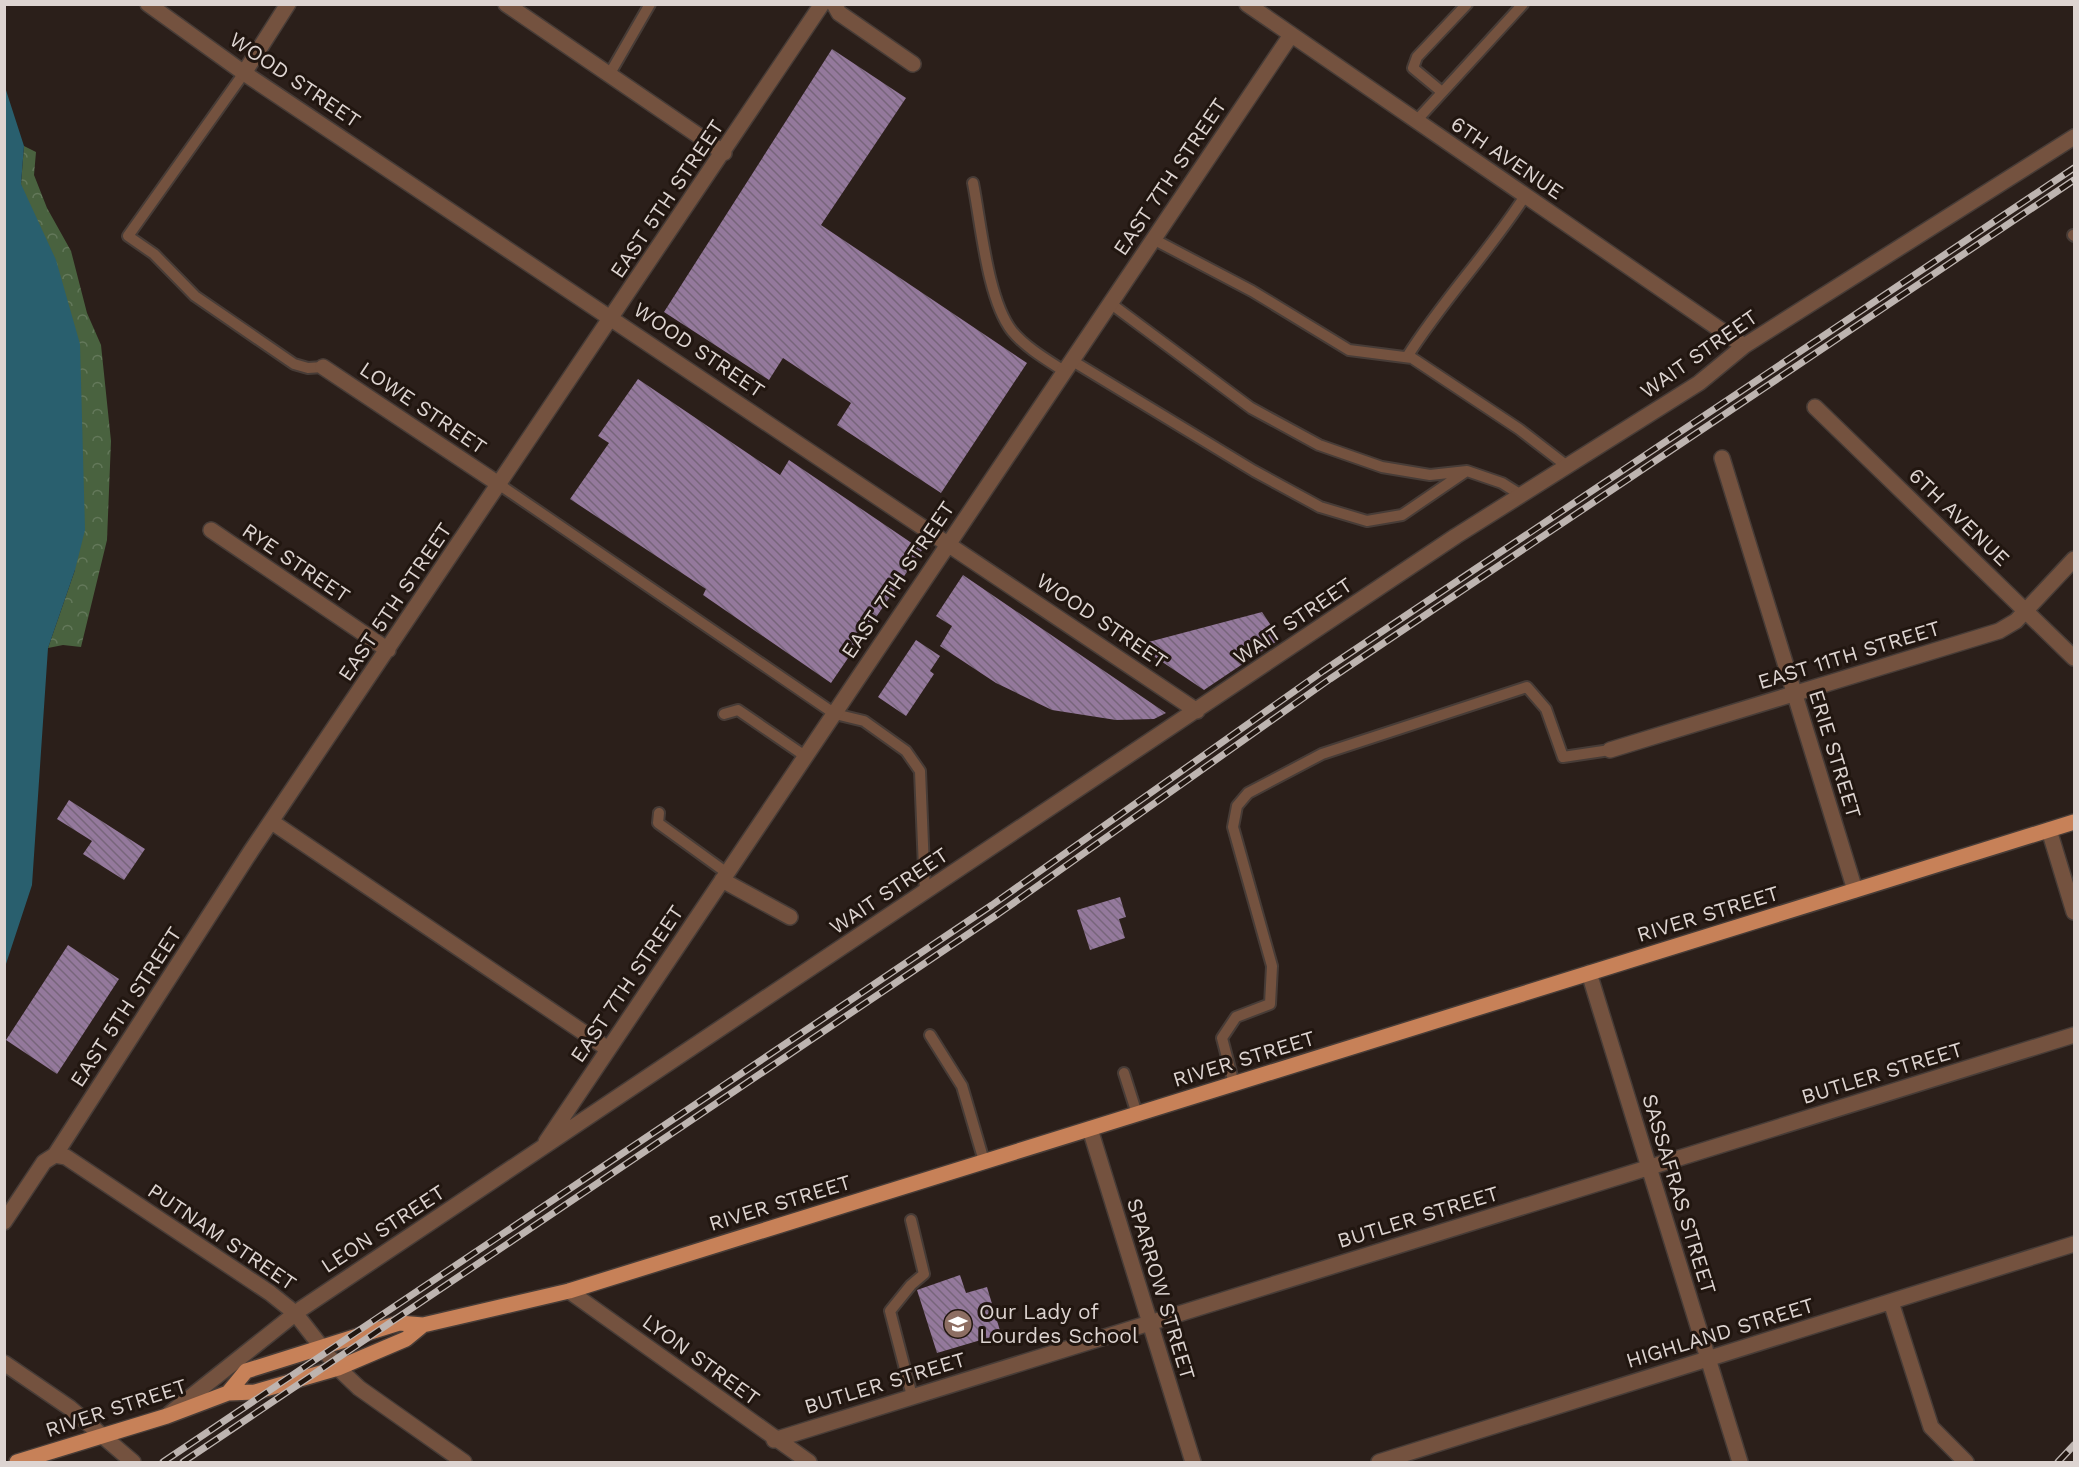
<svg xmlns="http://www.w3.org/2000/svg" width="2079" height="1467" viewBox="0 0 2079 1467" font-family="'Work Sans',sans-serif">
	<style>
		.forest { fill: url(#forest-crowns) }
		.water { fill: #295f6e }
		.building { fill: url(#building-back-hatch) }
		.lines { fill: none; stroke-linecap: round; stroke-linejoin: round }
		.service-casing { stroke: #473c37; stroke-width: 14 }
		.minor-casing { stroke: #473c37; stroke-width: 18 }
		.primary-casing { stroke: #473c37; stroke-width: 18 }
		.service { stroke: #74523f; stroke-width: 10 }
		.minor { stroke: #74523f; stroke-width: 15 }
		.primary { stroke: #c78158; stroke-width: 15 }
		.rail-casing { stroke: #bdb4b0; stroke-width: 7 }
		.rail { stroke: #211610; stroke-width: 4.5; stroke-dasharray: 14; stroke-linecap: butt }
		.labels { text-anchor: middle; stroke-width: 6; stroke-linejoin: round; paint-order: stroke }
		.street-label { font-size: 21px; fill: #ddd4d1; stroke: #211610 }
		.poi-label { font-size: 21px; fill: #ddd4d1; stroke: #211610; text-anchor: start }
	</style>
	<defs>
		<pattern id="forest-crowns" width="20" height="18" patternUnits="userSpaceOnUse" patternTransform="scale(1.5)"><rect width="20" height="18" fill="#49623f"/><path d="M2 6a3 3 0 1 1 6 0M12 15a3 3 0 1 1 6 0" fill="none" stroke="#63785a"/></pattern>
		<pattern id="building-back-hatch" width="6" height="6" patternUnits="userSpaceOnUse" patternTransform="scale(1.5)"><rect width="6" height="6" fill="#94799c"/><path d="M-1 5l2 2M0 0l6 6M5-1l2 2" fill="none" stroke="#77657b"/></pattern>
	</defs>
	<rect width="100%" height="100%" fill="#2b1f1a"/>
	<path class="forest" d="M24,146L36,152L34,175L47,208L71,251L87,313L101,345L111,441L107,540L81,647L63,645L48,648L75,570L21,184Z"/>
	<path class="water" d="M4,84L24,146L21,184L56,260L80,344L85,530L75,570L48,648L32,885L5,967Z"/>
	<path class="building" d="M832,49L906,98L821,225L1027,363L941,493L837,425L851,403L783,358L769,380L664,312Z
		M638,379L780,475L789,460L922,550L831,683L703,595L706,589L570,499L609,443L598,436Z
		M963,575L1166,713L1154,719L1116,720L1052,710L996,683L940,646L952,626L936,616Z
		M1262,612L1280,639L1204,690L1137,645Z
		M916,640L940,656L930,671L934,674L906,716L878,697Z
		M69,800L145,849L124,880L83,854L92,841L57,819Z
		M1120,897L1126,917L1119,919L1125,938L1090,950L1077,910Z
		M68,945L119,979L57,1074L6,1040Z
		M960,1275L966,1293L987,1287L1001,1334L937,1353L917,1290Z"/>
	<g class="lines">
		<g class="service-casing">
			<path id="service" d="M244,73L128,236L154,254L195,296L294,364L308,368L323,367
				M609,75L650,4
				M1442,92L1413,68L1417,57L1467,4
				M1416,121L1523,4
				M973,183C981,223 987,299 1012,331C1025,347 1047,360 1064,371
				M2073,235L2074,236
				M1153,239L1252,291L1349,350L1412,358L1519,429L1567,466
				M1110,303L1251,408L1319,445L1382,467L1430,475L1467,471L1502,483L1521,495
				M1407,357C1442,301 1489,252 1525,196
				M1071,360L1254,471L1320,507L1367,521L1402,515L1465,472
				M500,485L835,714L864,721L906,751L920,771L925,893
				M724,714L738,710L805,756
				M659,813L658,823L727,873
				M930,1035L962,1086L984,1161
				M1124,1073L1137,1114
				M1234,1084L1222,1038L1236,1017L1270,1004L1272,966L1233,827L1237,806L1248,793L1322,754L1527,687L1546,709L1563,757L1610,750
				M911,1220L924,1274L911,1285L890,1311L912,1396"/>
		</g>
		<g class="minor-casing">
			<path id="minor" d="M148,4L244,73L1197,711
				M506,4L724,153
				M834,4L839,13L913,64
				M1247,4L1744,346
				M244,73L288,4
				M323,367L500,485
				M1815,407L2074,658
				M1722,458L1855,890
				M211,530L388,650
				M1610,750L1999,631L2016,621L2074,559
				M272,822L608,1049
				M2049,830L2074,912
				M722,880L790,917
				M1589,973L1740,1462
				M1090,1129L1193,1462
				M546,1142L1291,35
				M55,1155L66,1157L270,1293L295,1313L338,1368L359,1388L464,1462
				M4,1222L44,1162L55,1155L251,851L822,4
				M569,1291L809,1462
				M1891,1302L1931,1427L1966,1462
				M4,1363L70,1408L133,1462
				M169,1414L301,1309L1456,536L1699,383L1744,346L2074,137
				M774,1440L2074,1035
				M1379,1462L2074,1244"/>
		</g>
		<g class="primary-casing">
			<path id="primary" d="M228,1393L246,1371L399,1323L423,1325L569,1291L2074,822
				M17,1462L167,1416L228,1393L255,1392L338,1368L406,1339L423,1325"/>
		</g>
		<use href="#service" class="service"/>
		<use href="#minor" class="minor"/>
		<use href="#primary" class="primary"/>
		<g class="rail-casing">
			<path id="rail" d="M163,1462L992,905L1323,671L2074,168
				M183,1462L998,914L1330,679L2074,180
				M2058,1462L2074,1445"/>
		</g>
		<use href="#rail" class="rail"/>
	</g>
	<defs>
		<g id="school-disc" transform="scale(1.5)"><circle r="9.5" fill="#8d6e63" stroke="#211610"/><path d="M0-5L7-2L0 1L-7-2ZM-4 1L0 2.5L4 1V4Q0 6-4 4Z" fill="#fff"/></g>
	</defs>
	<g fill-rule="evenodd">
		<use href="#school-disc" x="958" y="1324"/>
	</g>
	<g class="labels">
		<g class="street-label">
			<text transform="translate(295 80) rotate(34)" y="7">WOOD STREET</text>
			<text transform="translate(1507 158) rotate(34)" y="7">6TH AVENUE</text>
			<text transform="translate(1170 177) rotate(-56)" y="7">EAST 7TH STREET</text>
			<text transform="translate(667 199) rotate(-56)" y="7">EAST 5TH STREET</text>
			<text transform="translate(699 350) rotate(34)" y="7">WOOD STREET</text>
			<text transform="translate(1699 354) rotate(-35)" y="7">WAIT STREET</text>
			<text transform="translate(423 408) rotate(34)" y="7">LOWE STREET</text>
			<text transform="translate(1959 517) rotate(44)" y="7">6TH AVENUE</text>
			<text transform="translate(296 563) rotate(34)" y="7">RYE STREET</text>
			<text transform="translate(898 580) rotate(-56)" y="7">EAST 7TH STREET</text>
			<text transform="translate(395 602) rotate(-56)" y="7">EAST 5TH STREET</text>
			<text transform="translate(1102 621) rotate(34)" y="7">WOOD STREET</text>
			<text transform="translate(1293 621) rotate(-34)" y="7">WAIT STREET</text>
			<text transform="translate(1849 655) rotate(-17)" y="7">EAST 11TH STREET</text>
			<text transform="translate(1835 754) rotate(73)" y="7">ERIE STREET</text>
			<text transform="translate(889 891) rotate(-34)" y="7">WAIT STREET</text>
			<text transform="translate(1708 914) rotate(-17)" y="7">RIVER STREET</text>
			<text transform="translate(627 984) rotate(-56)" y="7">EAST 7TH STREET</text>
			<text transform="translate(126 1007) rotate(-57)" y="7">EAST 5TH STREET</text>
			<text transform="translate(1244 1059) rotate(-17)" y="7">RIVER STREET</text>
			<text transform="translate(1882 1073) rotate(-17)" y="7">BUTLER STREET</text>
			<text transform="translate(1679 1194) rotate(73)" y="7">SASSAFRAS STREET</text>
			<text transform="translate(780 1203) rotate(-17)" y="7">RIVER STREET</text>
			<text transform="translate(1418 1217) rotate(-17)" y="7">BUTLER STREET</text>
			<text transform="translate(383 1229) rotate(-33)" y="7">LEON STREET</text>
			<text transform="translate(222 1237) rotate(34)" y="7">PUTNAM STREET</text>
			<text transform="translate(1161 1289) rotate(73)" y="7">SPARROW STREET</text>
			<text transform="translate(1720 1333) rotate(-17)" y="7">HIGHLAND STREET</text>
			<text transform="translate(701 1360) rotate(36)" y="7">LYON STREET</text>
			<text transform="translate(885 1383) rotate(-17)" y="7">BUTLER STREET</text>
			<text transform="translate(116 1408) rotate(-18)" y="7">RIVER STREET</text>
		</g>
		<g class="poi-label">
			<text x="979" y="1319">Our Lady of<tspan x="979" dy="24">Lourdes School</tspan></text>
		</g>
	</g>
	<rect width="2079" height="1467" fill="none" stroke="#ddd4d1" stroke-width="12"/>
</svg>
